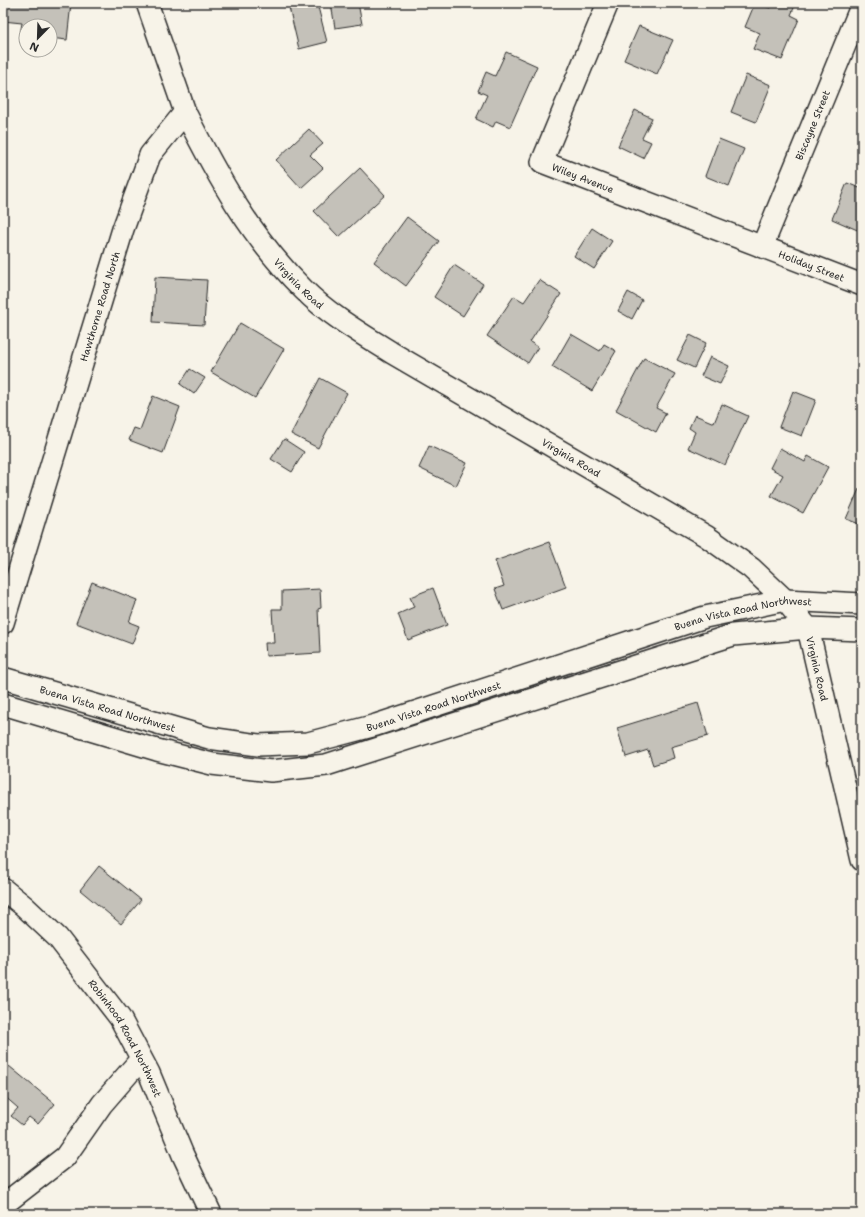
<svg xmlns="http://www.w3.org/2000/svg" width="865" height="1217" viewBox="0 0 865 1217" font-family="'Shantell Sans',sans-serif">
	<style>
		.building { fill: #c4c1b9; stroke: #2b2b2b }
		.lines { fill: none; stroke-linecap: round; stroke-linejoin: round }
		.minor-casing { stroke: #2b2b2b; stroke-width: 24 }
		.minor { stroke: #f7f3e8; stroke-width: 21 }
		.labels { text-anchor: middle; stroke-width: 3; stroke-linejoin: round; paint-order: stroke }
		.street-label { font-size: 10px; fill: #2b2b2b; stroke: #f7f3e8 }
	</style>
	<rect width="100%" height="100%" fill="#f7f3e8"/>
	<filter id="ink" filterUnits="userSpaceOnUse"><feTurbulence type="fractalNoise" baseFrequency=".025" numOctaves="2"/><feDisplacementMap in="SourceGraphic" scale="8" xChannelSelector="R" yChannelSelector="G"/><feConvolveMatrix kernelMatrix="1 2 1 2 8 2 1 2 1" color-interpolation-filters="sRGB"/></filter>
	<g filter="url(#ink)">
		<path class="building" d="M3,3H71L67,40L50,38V26H26V36L20,35L22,23L3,21Z
			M288,3H317L327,42L299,49Z
			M331,3H358L362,24L335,28Z
			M755,3L770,8L772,3H796L791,15L799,19L782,60L753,49L760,33L745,27Z
			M639,26L673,40L657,74L624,60Z
			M506,52L537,66L510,127L496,121L493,127L476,119L487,95L478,91L486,72L495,76Z
			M746,75L771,85L756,122L731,112Z
			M635,110L652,118L642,138L651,142L643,158L618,146Z
			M309,129L323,144L310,155L323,168L301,188L276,160Z
			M719,139L744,149L729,186L705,176Z
			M360,168L385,195L339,237L314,211Z
			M847,183L862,189V232L832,219Z
			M407,217L439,241L406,286L374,262Z
			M592,228L612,241L594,269L574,256Z
			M454,265L483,284L463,316L434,297Z
			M155,277L207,280L204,325L153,322Z
			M539,280L561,294L530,342L538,347L528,363L487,336L514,296L524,302Z
			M628,292L642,300L632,319L618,311Z
			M240,323L284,349L255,398L211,372Z
			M571,334L600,351L604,344L616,351L592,391L552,367Z
			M690,335L706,343L694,368L677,360Z
			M710,357L729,366L720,384L701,376Z
			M644,358L675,374L656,408L666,413L656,432L616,410Z
			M190,369L205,378L194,394L180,384Z
			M320,378L347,393L318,448L291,434Z
			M793,391L816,400L802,436L779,427Z
			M153,396L180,407L163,453L129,440L134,428L140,430Z
			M722,404L748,416L725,465L688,448L695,432L689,428L695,415L714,423Z
			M284,439L304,452L292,472L271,459Z
			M429,446L467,463L456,486L419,468Z
			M780,448L805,462L808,456L828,467L803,513L771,496L783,475L770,468Z
			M859,489L862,490V525L846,519Z
			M549,542L566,587L503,610L495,589L504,586L495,561Z
			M92,582L137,600L129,622L139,626L132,644L76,623Z
			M433,588L447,625L408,640L398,614L414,607L410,597Z
			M320,589L321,608L318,609L320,653L266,656L265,643H274L272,609H282V591Z
			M698,703L708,736L671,747L674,758L653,765L648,750L626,757L617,728Z
			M99,866L141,900L121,924L80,890Z
			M9,1066L55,1104L38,1124L29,1117L22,1125L11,1116L18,1108L3,1095V1072Z"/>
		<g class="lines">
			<g class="minor-casing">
				<g id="minor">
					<path id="s1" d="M608,3L542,162L862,285"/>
					<path id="s2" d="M185,112C217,176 252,239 304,290C329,315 362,334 392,353L706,536L751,568L785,600L808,628L862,860"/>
					<path id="s3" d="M762,247L862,4"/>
					<path id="s4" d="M3,623L123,229L150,155L185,112L147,3"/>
					<path id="s5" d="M3,678L209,738L258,745L308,743L376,725L705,617L785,600L862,604"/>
					<path d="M3,704L157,750L212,764L271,771L326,765L733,635L808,628L862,630"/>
					<path id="s6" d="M3,889L24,906L58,938L120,1018L149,1073L183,1155L211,1214"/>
					<path d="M3,1205L65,1157L102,1104L141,1059"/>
				</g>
			</g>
			<use href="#minor" class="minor"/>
		</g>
	</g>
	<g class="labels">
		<g class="street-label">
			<text dy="4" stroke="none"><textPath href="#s3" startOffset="132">Biscayne Street</textPath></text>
			<text dy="4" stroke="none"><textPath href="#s1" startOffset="216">Wiley Avenue</textPath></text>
			<text dy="4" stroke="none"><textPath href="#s1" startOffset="461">Holiday Street</textPath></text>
			<text dy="4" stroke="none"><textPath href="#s2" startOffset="207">Virginia Road</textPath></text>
			<text dy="4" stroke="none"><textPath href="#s4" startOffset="331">Hawthorne Road North</textPath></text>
			<text dy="4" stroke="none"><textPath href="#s2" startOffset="531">Virginia Road</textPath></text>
			<text dy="4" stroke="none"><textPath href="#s5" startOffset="769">Buena Vista Road Northwest</textPath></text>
			<text dy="4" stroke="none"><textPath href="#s2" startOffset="867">Virginia Road</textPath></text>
			<text dy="4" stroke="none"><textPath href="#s5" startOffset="445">Buena Vista Road Northwest</textPath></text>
			<text dy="4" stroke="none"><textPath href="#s5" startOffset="109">Buena Vista Road Northwest</textPath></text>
			<text dy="4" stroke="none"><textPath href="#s6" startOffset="195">Robinhood Road Northwest</textPath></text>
		</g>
	</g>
	<rect width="865" height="1217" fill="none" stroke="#f7f3e8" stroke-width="16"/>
	<rect x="8" y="8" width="849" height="1201" fill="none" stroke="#2b2b2b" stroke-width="1.5" filter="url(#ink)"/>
	<g transform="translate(38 38) rotate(203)"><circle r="19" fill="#f7f3e8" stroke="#a5a39c"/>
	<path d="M0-3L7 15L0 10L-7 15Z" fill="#2b2b2b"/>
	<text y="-6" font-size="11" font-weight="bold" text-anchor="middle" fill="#2b2b2b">N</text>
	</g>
</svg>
